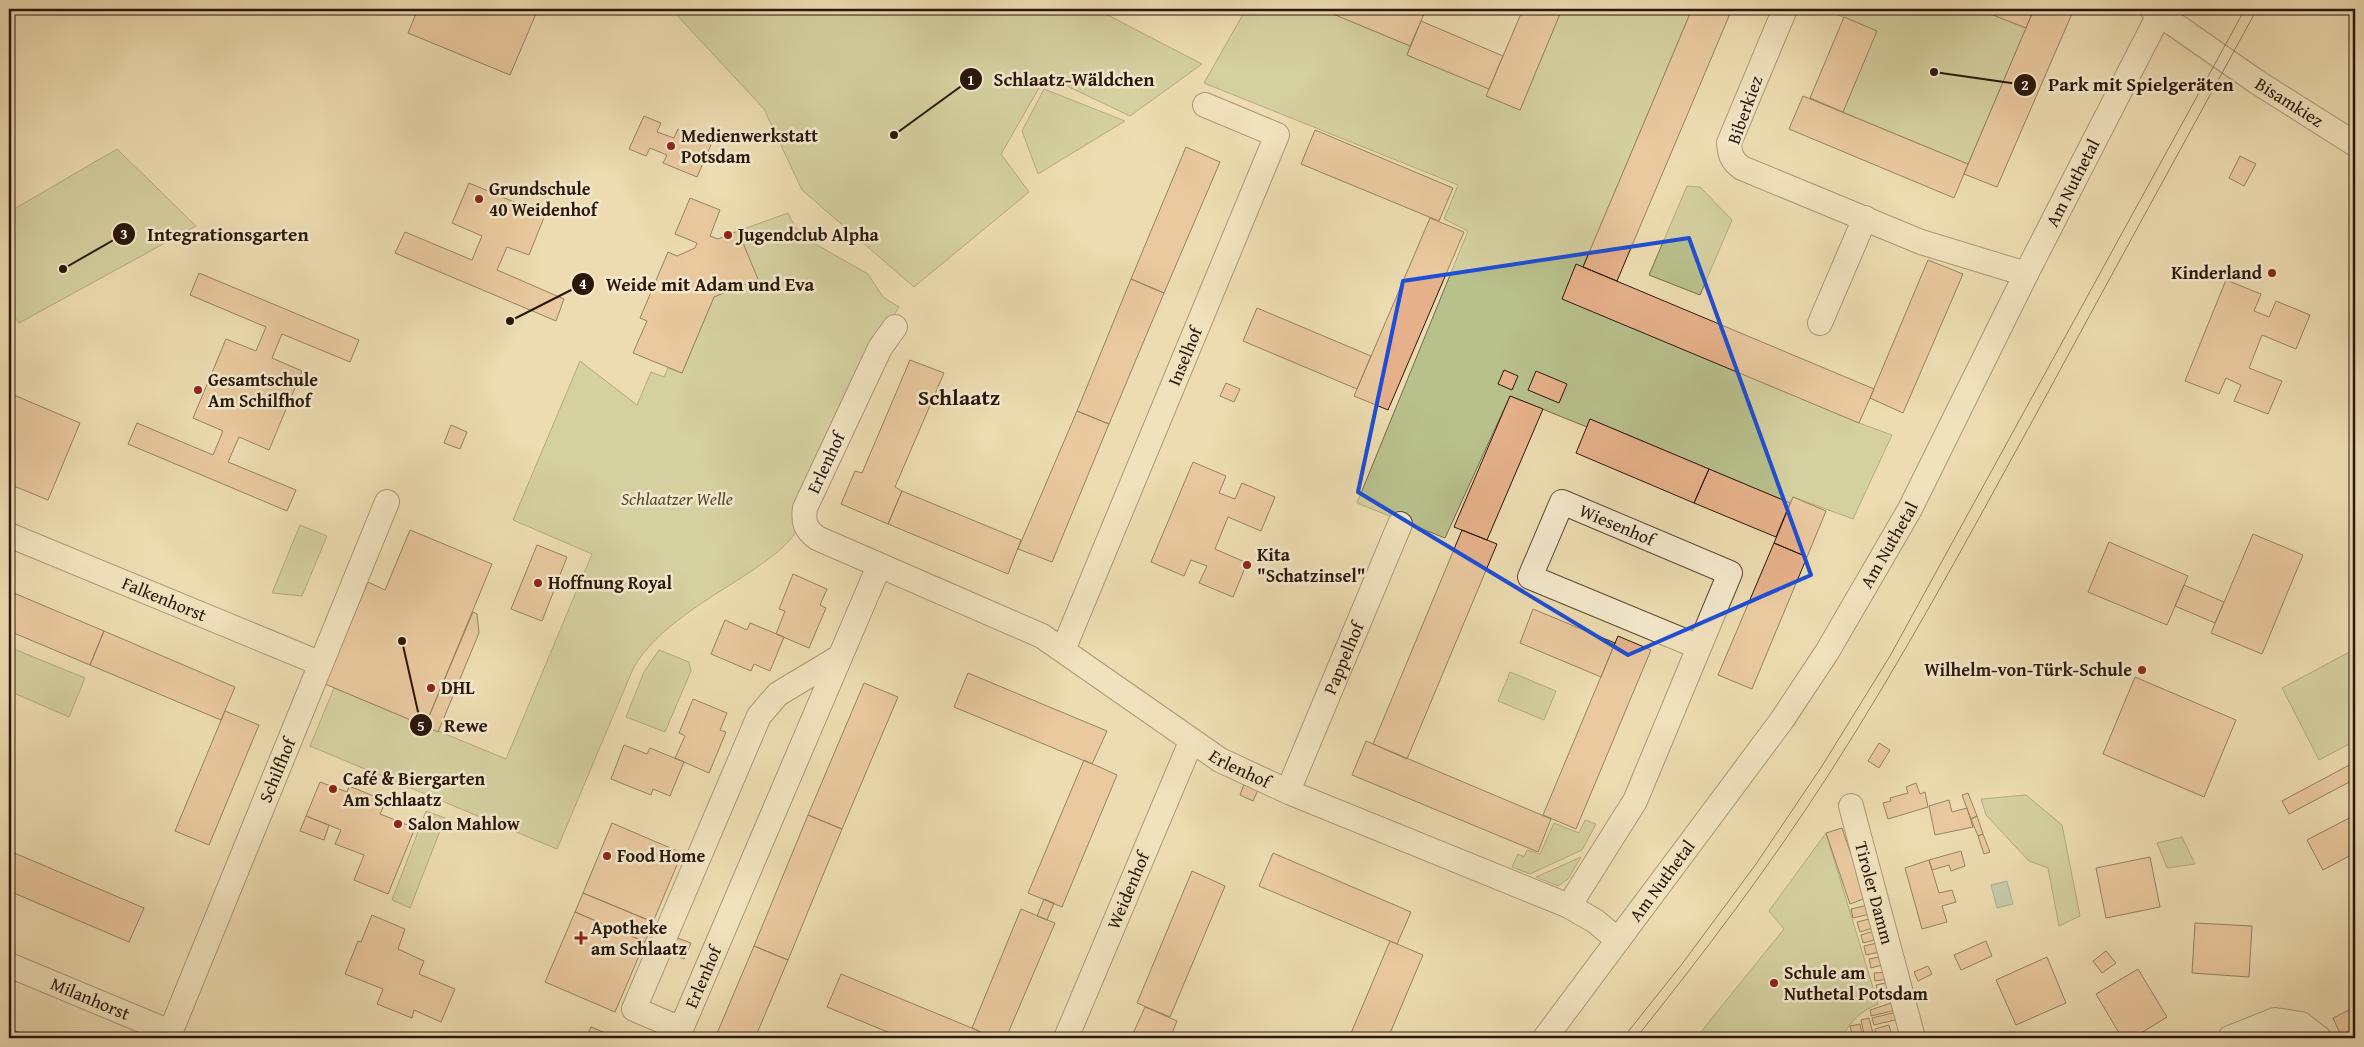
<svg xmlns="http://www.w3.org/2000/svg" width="2364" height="1047" viewBox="0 0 2364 1047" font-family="'Gentium Book Plus',serif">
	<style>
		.green { fill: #b8c08c; stroke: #716c4b }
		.water { fill: #9abca6; stroke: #6d7a68 }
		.building { fill: #e6b18a; stroke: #2a170a }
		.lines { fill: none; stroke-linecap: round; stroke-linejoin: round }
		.minor-casing { stroke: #5b4834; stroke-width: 26 }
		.minor { stroke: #f3e8cc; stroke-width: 24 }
		.tram { stroke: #2a170a; stroke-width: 1 }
		.marked { fill: none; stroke: #1d4ed8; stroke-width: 4; stroke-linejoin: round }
		.poi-dot { fill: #8f2418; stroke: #f3e8cc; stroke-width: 2 }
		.labels { text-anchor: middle; stroke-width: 5; stroke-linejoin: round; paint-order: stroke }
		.street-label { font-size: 18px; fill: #2a170a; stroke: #f3e8cc }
		.poi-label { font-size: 18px; font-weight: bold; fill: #2a170a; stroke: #f3e8cc; text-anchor: start }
		.park-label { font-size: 18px; font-style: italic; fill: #554a31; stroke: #f3e8cc }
		.district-label { font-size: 22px; font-weight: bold; fill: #2a170a; stroke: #f3e8cc }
		.leader { fill: none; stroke: #2a170a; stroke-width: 2 }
		.callout-dot { fill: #2a170a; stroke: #f3e8cc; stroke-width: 2 }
		.mark-label { font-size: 15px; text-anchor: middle; font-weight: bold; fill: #fff }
		.callout-label { font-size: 19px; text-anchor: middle; font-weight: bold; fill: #2a170a; stroke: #f3e8cc; stroke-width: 5; stroke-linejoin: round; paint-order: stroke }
	</style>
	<rect width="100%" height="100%" fill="#eddcb1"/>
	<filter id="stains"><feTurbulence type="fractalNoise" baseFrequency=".004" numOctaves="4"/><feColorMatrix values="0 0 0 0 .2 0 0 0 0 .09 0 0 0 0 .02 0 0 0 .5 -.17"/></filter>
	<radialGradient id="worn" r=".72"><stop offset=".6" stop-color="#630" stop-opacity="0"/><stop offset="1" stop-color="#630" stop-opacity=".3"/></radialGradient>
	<path class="green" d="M666,9H1096L1202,64L1130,116L1046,76L1001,154L1029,192L914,287L802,190L764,109L674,12Z
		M1246,9H1321L1410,46L1407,55L1489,89L1487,96L1520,110L1562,9H1692L1583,267L1859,423L1892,435L1853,519L1793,497L1790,503L1590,419L1587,427L1510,396L1445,538L1357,503L1468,231L1444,219L1458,185L1204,83Z
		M1824,9H1978L2026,28L1968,164L1843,112L1876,31Z
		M1044,89L1125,121L1038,174L1022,131Z
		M117,149L196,226L19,323L9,311V212Z
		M1687,186L1700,187L1732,220L1700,295L1649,275Z
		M788,213L795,227L817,245L868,274L883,297L899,307L874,345L798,529C784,550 771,557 750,572C711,598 656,627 633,669L557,849L310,746L334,688L506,759L592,554L513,520L580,361L637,405L651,372L664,377L668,368L682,373L714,297L757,279L738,231Z
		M300,525L327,536L302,596L272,593Z
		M9,647L85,678L69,717L9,691Z
		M2355,649V741L2319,760L2282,688Z
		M659,650L689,662L691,671L665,732L626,717L644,672Z
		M1510,672L1556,691L1544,720L1498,701Z
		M2026,795L2062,825L2080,916L2059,926L2048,868L2029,861L1986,815L1981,799Z
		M426,811L445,818L410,908L392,900Z
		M1585,820L1596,824L1582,850L1530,874L1512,867L1518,854L1524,857L1527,850L1540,854L1554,823L1579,833Z
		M1826,833L1878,1004C1861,1011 1850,1021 1842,1038H1696L1784,929L1769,911Z
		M2182,837L2195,864L2167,868L2157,843Z
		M1581,857L1568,879L1558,886L1536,877Z"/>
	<path class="water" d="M2007,881L2013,904L1997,908L1991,885Z"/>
	<path class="building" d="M418,9H538L510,75L408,33Z
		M1321,9H1416L1425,12L1410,46Z
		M1523,9H1562L1520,110L1486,96Z
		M1692,9H1732L1617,281L1583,267Z
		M1978,9H2034L2026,28Z
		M2034,9H2074L1997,187L1964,174Z
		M1844,17L1877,31L1843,112L1810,98Z
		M1421,21L1503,56L1489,89L1407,55Z
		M1803,96L1968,164L1954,198L1789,129Z
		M644,116L661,123L657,132L674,138L678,129L711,145L697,177L663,163L667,155L650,148L646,156L629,149Z
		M1315,130L1453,188L1439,221L1301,164Z
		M1186,147L1220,162L1164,293L1131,279Z
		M2240,156L2256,164L2244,186L2229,178Z
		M469,183L545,215L529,255L507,247L497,270L564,299L556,321L395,253L405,232L472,260L482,236L452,223Z
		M690,198L720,210L710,236L718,239L738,231L758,279L714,297L682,373L633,353L647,321L640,318L668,252L677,256L695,248L697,243L675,234Z
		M1430,218L1464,232L1388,410L1354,396Z
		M1928,260L1963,274L1903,413L1870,398Z
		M1576,264L1874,389L1859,423L1562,299Z
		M199,273L359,340L350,362L282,334L272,358L302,371L269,450L239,437L228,462L296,490L287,511L128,444L137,423L213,455L223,431L193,418L226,339L256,351L266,327L190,295Z
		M1131,279L1164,293L1109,424L1077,411Z
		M2226,280L2261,294L2254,311L2269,317L2276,301L2310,315L2296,349L2262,335L2249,368L2282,381L2268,414L2234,401L2241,385L2226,378L2219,394L2185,381Z
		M1257,308L1371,356L1357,389L1243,341Z
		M910,360L944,373L895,487L902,491L888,524L841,504L855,471L862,473Z
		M1504,370L1518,376L1512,390L1498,384Z
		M1536,371L1567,384L1559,403L1528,390Z
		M1226,383L1240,389L1234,402L1220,396Z
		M9,393L80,423L48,500L9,484Z
		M1510,396L1543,409L1487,540L1454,527Z
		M1077,411L1109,424L1052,562L1018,549Z
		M1590,419L1709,469L1694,503L1576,453Z
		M451,425L467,432L460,449L444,443Z
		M1193,462L1226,476L1219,493L1235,499L1242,483L1275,497L1261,531L1228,517L1215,549L1247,563L1233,597L1199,583L1207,566L1191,560L1184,576L1151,562Z
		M1709,469L1790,503L1776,537L1694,503Z
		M902,491L1021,540L1008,574L888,524Z
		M1793,497L1826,511L1807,557L1774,543Z
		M410,530L492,564L425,726L325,684L368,582L385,590Z
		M1462,530L1497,544L1407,759L1373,744Z
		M2253,534L2303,555L2262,654L2211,633Z
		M2109,542L2188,576L2167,625L2088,592Z
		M1774,543L1807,557L1752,689L1718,675Z
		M537,545L567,557L542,621L511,609Z
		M793,574L827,589L820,605L826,608L809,648L776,634L785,611L779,609Z
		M2184,585L2224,602L2215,623L2175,606Z
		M9,591L104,631L90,665L9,631Z
		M1533,609L1615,643L1601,677L1520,643Z
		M473,612L477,614L479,633L438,732L425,726Z
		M725,620L747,630L750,623L784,637L770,671L754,664L751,671L711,654Z
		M104,631L235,687L221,720L90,665Z
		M1618,636L1651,650L1576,829L1543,815Z
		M968,673L1107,731L1092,764L954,707Z
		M2135,677L2236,720L2204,797L2103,754Z
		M864,683L898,697L842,829L808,815Z
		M693,699L727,713L720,730L726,732L709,773L675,758L685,736L679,733Z
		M225,711L259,725L209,845L175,831Z
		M1366,741L1551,819L1538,852L1352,775Z
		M1879,743L1890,750L1879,768L1868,761Z
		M624,745L647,754L650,748L684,762L670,796L653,789L651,795L611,779Z
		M1084,760L1117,775L1062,907L1028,893Z
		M2355,762V779L2289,814L2282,801Z
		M320,782L347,792L349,786L386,801L380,814L415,828L388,894L354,880L364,855L335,844L341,830L306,816Z
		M1916,783L1920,794L1925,792L1928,807L1888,819L1883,803L1891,801L1890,798L1908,793L1906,787Z
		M1244,784L1258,790L1253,801L1240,795Z
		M1968,793L1977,816L1971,819L1962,795Z
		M1949,800L1952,812L1967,808L1973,827L1935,835L1929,806Z
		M808,815L842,829L788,960L754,946Z
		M2355,815V853L2323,870L2307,840Z
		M306,816L329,825L324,840L300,831Z
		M1977,816L1983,834L1978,836L1971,819Z
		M612,823L682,853L653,922L583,893Z
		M1842,828L1866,898L1850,904L1826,833Z
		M1983,834L1990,852L1984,854L1978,836Z
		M1961,851L1965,866L1951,871L1949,865L1932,870L1929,860Z
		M12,852L144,908L129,942L9,891V861Z
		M1273,853L1411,912L1397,944L1259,886Z
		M2150,857L2160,907L2106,918L2096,868Z
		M1929,860L1939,893L1952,890L1956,902L1942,906L1947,922L1922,929L1905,868Z
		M1192,871L1225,886L1170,1017L1137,1003Z
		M583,893L653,922L645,942L575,912Z
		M1044,899L1054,903L1047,920L1037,916Z
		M1868,905L1870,914L1853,918L1851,909Z
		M1021,909L1055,923L1006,1038H995L972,1028Z
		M575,912L645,942L615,1012L545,982Z
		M372,915L405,929L398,949L424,961L419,974L455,989L441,1022L414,1010L412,1018L377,1004L383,989L345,974L358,941L361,942Z
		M1873,918L1876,927L1860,932L1857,922Z
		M2195,923L2252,926L2249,977L2192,973Z
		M1877,930L1879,939L1863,943L1861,935Z
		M675,937L691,943L684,959L669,953Z
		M1390,941L1423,955L1388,1038H1349Z
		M1986,941L1992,956L1961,970L1954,955Z
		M1881,942L1884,951L1866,955L1864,946Z
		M754,946L788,960L755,1038H715Z
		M2106,951L2116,963L2102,973L2093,961Z
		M1884,956L1886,964L1871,968L1869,959Z
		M2047,957L2066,1003L2016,1025L1996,980Z
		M1928,966L1932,974L1918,981L1914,972Z
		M2138,969L2167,1017L2133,1038H2122L2096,994Z
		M1888,972L1889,979L1875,981L1874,973Z
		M841,974L979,1031L976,1038H902L827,1007Z
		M1890,982L1892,989L1878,992L1876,985Z
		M1892,991L1894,999L1880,1002L1878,995Z
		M1894,1002L1896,1010L1871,1016L1870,1010Z
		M1145,1007L1177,1021L1170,1038H1131Z
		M2355,1007V1038H2342L2333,1018Z
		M1897,1012L1899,1019L1874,1025L1872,1018Z
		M1869,1018L1874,1037L1865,1038L1861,1020Z
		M1860,1024L1863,1038H1853L1850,1026Z
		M1889,1025L1891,1033L1876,1036L1875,1029Z
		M591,1027L618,1038H586Z
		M9,1028L32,1038H33H9Z"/>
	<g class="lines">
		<g class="minor-casing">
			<g id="minor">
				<path d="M1785,9L1729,143C1730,155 1732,161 1742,168L1921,242L2026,274"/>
				<path id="s1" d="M2152,9L2257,82L2355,144"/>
				<path d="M1820,323L1865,218"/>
				<path id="s2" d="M895,327L880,348L805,508C803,522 805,529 817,538L1042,636L1220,760L1291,793L1569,906L1595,921L1618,940"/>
				<path id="s3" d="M9,535L319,663"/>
				<path id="s4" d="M1063,650L1277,135L1205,105"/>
				<path id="s5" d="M838,658L778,694L759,716L634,1009L681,1029L879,566"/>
				<path id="s6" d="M1288,791L1400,524"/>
				<path id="s7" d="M1851,806L1913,1038"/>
				<path d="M1569,906L1635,801L1730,573L1562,502L1530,577L1699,647"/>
				<path id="s8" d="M9,965L170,1032"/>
				<path id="s9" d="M168,1038L387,502"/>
				<path id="s10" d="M1066,1038L1191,742"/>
				<path id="s11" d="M1545,1038L1782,720L1827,652L1910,509L2026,274L2162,9"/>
				<path d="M2230,1038L2275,1020L2301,1024L2319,1038"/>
			</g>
		</g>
		<use href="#minor" class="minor"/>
		<path class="tram" d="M1623,1038L1682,964L1756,864L1822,766L1890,656L2245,9
			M1636,1038C1704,953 1770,866 1829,774C1903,659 1968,538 2034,418C2108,281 2183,145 2257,9"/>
	</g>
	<path d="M0 0H2364V1047H0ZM1689,238L1811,575L1628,655L1358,492L1403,281Z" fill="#eddcb1" fill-opacity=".55" fill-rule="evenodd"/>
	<path class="marked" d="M1689,238L1811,575L1628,655L1358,492L1403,281Z"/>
	<g class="poi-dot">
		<circle cx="671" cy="146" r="5"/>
		<circle cx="479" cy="199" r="5"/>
		<circle cx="728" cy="235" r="5"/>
		<circle cx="2272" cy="273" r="5"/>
		<circle cx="198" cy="390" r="5"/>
		<circle cx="1247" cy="565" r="5"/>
		<circle cx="538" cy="583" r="5"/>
		<circle cx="2142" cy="670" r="5"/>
		<circle cx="431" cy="688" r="5"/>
		<circle cx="333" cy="789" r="5"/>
		<circle cx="398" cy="824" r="5"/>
		<circle cx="607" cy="856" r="5"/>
		<path d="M578.5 930.5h5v5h5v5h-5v5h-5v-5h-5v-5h5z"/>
		<circle cx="1774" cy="983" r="5"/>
	</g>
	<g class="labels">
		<g class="street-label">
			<text dy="6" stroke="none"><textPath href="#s1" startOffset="166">Bisamkiez</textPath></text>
			<text transform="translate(1745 110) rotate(-70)" y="6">Biberkiez</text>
			<text dy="6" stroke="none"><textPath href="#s11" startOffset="1008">Am Nuthetal</textPath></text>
			<text dy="6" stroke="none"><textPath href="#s4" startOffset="318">Inselhof</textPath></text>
			<text transform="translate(826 463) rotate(-65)" y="6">Erlenhof</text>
			<text transform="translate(1617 525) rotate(23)" y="6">Wiesenhof</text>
			<text dy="6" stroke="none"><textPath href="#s11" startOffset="602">Am Nuthetal</textPath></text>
			<text dy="6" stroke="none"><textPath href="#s3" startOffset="168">Falkenhorst</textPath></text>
			<text dy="6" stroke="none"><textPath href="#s6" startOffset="144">Pappelhof</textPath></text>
			<text dy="6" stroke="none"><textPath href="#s2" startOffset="721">Erlenhof</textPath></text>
			<text dy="6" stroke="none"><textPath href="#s9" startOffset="289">Schilfhof</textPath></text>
			<text dy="6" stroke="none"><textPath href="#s11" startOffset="196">Am Nuthetal</textPath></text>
			<text dy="6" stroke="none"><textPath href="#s10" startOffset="160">Weidenhof</textPath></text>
			<text dy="6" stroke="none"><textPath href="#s7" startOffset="90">Tiroler Damm</textPath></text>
			<text dy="6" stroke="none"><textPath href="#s5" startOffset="525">Erlenhof</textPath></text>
			<text dy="6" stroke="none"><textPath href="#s8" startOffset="88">Milanhorst</textPath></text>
		</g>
		<g class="poi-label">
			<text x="681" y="142">Medienwerkstatt<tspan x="681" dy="21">Potsdam</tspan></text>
			<text x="489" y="195">Grundschule<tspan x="489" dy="21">40 Weidenhof</tspan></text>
			<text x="738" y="241">Jugendclub Alpha</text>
			<text x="2262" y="279" text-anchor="end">Kinderland</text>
			<text x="208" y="386">Gesamtschule<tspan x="208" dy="21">Am Schilfhof</tspan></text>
			<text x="1257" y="561">Kita<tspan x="1257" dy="21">"Schatzinsel"</tspan></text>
			<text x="548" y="589">Hoffnung Royal</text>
			<text x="2132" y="676" text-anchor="end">Wilhelm-von-Türk-Schule</text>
			<text x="441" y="694">DHL</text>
			<text x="343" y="785">Café &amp; Biergarten<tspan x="343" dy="21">Am Schlaatz</tspan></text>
			<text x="408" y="830">Salon Mahlow</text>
			<text x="617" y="862">Food Home</text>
			<text x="591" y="934">Apotheke<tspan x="591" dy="21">am Schlaatz</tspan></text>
			<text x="1784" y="979">Schule am<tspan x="1784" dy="21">Nuthetal Potsdam</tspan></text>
		</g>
		<g class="park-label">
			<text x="677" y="505">Schlaatzer Welle</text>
		</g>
		<g class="district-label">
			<text x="959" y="405">Schlaatz</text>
		</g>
	</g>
	<path class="leader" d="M894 135L971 79M1934 72L2025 85M63 269L124 234M510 321L583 284M402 641L421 725"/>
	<g class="callout-dot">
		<circle cx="894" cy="135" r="5"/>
		<circle cx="1934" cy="72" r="5"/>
		<circle cx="63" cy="269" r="5"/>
		<circle cx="510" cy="321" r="5"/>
		<circle cx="402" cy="641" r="5"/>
		<circle cx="971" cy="79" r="12"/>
		<circle cx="2025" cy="85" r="12"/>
		<circle cx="124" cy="234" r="12"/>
		<circle cx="583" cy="284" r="12"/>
		<circle cx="421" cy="725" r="12"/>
	</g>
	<g class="mark-label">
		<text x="971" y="85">1</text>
		<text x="2025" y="90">2</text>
		<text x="124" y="239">3</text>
		<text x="583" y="289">4</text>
		<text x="421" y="731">5</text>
	</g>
	<g class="callout-label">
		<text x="1074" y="86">Schlaatz-Wäldchen</text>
		<text x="2141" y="91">Park mit Spielgeräten</text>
		<text x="228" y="241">Integrationsgarten</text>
		<text x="710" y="291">Weide mit Adam und Eva</text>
		<text x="466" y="732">Rewe</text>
	</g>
	<rect width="2364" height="1047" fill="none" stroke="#eddcb1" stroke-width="30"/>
	<rect x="10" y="10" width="2344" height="1027" fill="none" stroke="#2a170a" stroke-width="2.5"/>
	<rect x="15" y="15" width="2334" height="1017" fill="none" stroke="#2a170a"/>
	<rect width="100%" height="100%" filter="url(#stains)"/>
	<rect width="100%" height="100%" fill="url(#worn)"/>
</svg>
